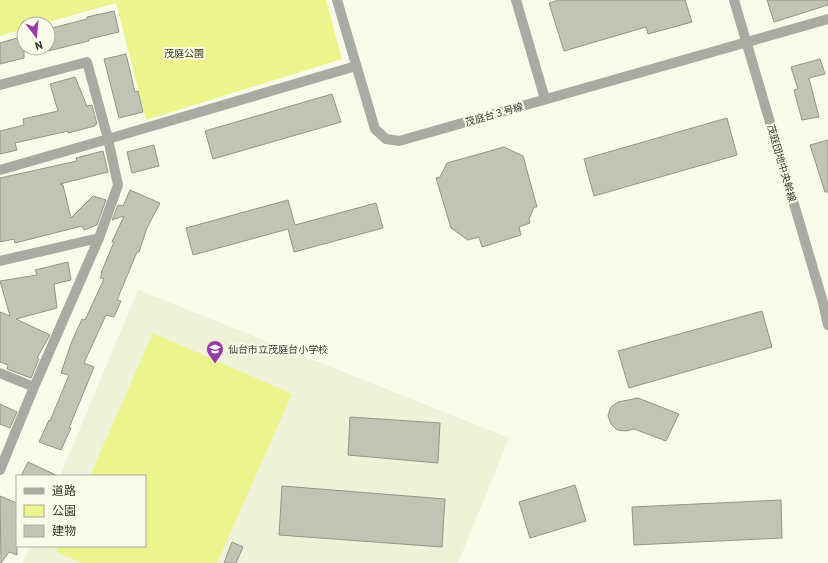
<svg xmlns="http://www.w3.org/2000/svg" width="828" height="563" viewBox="0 0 828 563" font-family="Barlow,'Noto Sans JP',sans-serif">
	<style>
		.built { fill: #eff1d8 }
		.green { fill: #edf48c }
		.building { fill: #c2c4b3; stroke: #939585 }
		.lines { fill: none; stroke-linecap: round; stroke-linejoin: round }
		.pedestrian { stroke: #a9aaa2; stroke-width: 10 }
		.minor { stroke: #a9aaa2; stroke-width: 10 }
		.tertiary { stroke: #a9aaa2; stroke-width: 10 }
		.labels { text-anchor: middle; stroke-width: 4; stroke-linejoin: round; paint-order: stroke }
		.park-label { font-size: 10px; fill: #353709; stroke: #f9fbe9 }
		.street-label { font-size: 10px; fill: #35362f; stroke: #f9fbe9 }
		.poi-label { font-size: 10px; fill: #35362f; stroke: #f9fbe9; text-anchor: start }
	</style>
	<rect width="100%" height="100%" fill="#f9fbe9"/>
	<path class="built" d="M138,290L509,438L458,563H23L30,546H145V476H60Z"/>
	<path class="green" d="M0,0H326L342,59L146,120L116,3L41,24H24V29L0,36Z
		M153,333L292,394L217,563H82L56,552L59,546H145V476H90Z"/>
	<path class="building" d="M559,0H685L692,22L648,34L646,27L564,51L549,3Z
		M767,0H828V5L774,22Z
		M114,11L119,32L89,39V41L48,51V29L87,19V17Z
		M24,36V58L0,64V43Z
		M126,54L135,92L138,91L143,112L119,118L104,59Z
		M820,59L825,74L809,78L819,117L802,120L794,90L798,89L791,67Z
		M75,77L87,106L92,105L97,124H95V126L68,133V131L15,143L17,150L0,154V131L24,125L23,119L58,111L50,84Z
		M332,94L341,122L213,159L205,131Z
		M727,118L737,155L594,196L584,159Z
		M828,140V192H825L810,145Z
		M154,145L159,166L132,173L127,152Z
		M504,147L523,156L537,207H534L529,219L530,223L519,227L521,235L482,247L479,237L468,240L451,228L436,178L440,177L447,163Z
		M103,151L108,172L60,184L63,185L71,218L93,196L106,200L97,225L84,230L82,226L15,243L14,239L0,242V178L77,161L76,158Z
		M130,190L160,203L147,228L139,252H137L117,300L121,301L114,317L106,315L84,363L94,367L69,428H71L61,450L39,442L49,420L50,421L69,375L61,373L72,341L82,319L85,320L104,279L100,278L102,273H101L114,242H112L124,216L112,220L118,205L123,206Z
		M288,200L295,225L376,203L383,228L294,252L288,229L193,255L186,228Z
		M68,262L71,280L54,284L57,308L16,319L50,335L37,358L39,359L31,378L7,369L8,365L0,362V312L10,316L0,281L37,275L35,270Z
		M762,311L772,347L629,388L618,351Z
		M638,398L679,414L666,441L634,429L626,431L617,430L611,424L608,416L610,409L612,406L618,402Z
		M0,404L17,412L10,428L0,424Z
		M350,417L440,423L438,463L348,455Z
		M28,462L58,476H21Z
		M575,485L586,521L530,538L519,502Z
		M282,486L445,499L442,547L279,535Z
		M0,496L17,503V555L9,552L1,563Z
		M781,500L782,538L634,545L632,507Z
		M232,542L243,547L236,563H224Z"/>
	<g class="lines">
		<path class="pedestrian" d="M516,0L545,99"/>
		<path class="minor" d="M0,85L87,62L108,139L118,185L99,238L34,387L0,470
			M0,170L108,139L356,66
			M0,261L99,238
			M0,373L34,387"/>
		<path class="tertiary" d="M337,0L375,129L386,139L399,141L828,19
			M734,0L822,299L828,325"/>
	</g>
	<defs>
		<g id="school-pin" transform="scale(0.9)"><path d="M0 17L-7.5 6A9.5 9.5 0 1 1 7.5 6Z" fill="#973ba5" stroke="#f9fbe9"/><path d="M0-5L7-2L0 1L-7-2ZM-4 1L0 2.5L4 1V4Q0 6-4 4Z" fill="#fff"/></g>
	</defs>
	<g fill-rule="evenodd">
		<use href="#school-pin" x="215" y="349"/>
	</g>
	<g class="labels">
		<g class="park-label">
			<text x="184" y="57">茂庭公園</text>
		</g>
		<g class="street-label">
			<text transform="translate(494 114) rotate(-16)" y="4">茂庭台３号線</text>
			<text transform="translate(782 163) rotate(74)" y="4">茂庭団地中央幹線</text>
		</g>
		<g class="poi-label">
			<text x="228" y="353">仙台市立茂庭台小学校</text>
		</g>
	</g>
	<rect x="16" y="475" width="130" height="72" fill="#f9fbe9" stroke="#abac9f"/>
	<rect x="24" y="488" width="20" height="6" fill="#a9aaa2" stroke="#abac9f"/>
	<text x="52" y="495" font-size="12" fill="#35362f">道路</text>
	<rect x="24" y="505" width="20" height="12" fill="#edf48c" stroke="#abac9f"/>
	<text x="52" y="515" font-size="12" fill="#35362f">公園</text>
	<rect x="24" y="525" width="20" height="12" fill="#c2c4b3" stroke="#abac9f"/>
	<text x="52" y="535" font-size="12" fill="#35362f">建物</text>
	<g transform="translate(36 36) rotate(164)"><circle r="19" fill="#f9fbe9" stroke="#abac9f"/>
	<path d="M0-3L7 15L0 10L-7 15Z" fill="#973ba5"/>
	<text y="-6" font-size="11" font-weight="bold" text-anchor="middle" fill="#35362f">N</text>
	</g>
</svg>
